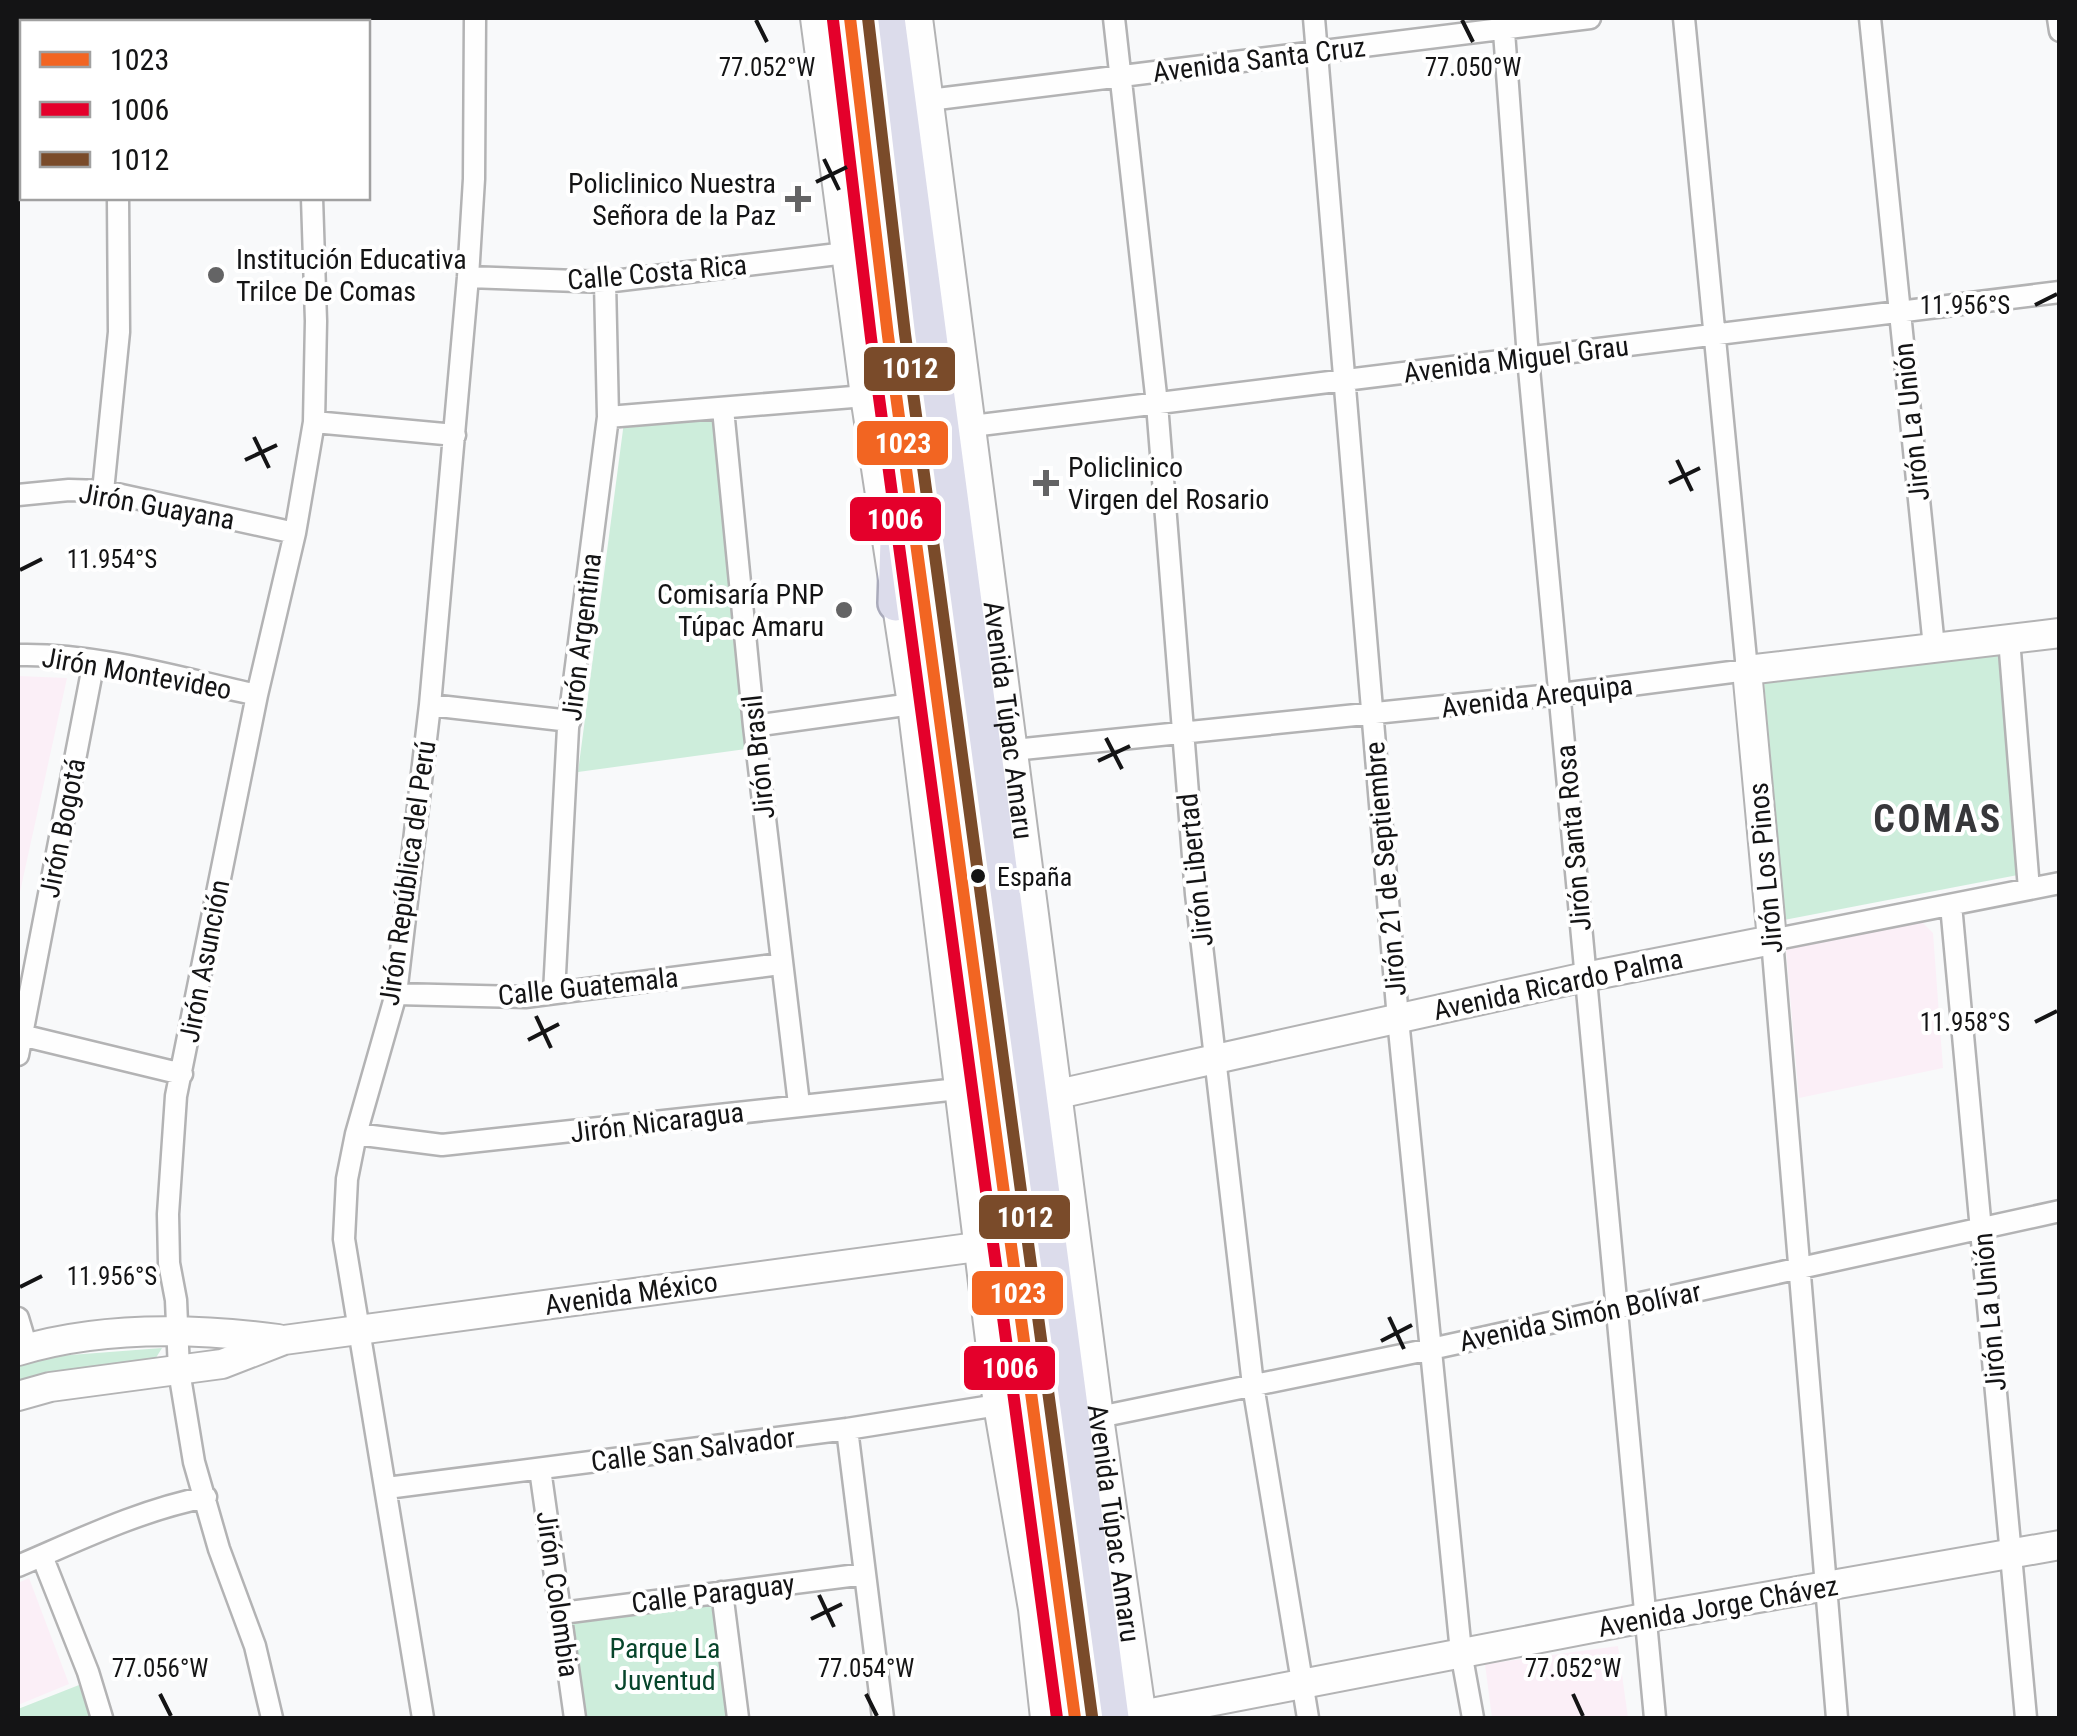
<svg xmlns="http://www.w3.org/2000/svg" width="2077" height="1736" viewBox="0 0 2077 1736" font-family="'Roboto Condensed',sans-serif">
	<style>
		.education { fill: #fbeff7 }
		.green { fill: #cdeddb }
		.lines { fill: none; stroke-linecap: round; stroke-linejoin: round }
		.street-casing { stroke: #b3b3b4; stroke-width: 25 }
		.secondary-casing { stroke: #b3b3b4; stroke-width: 32 }
		.highway-casing { stroke: #aaabbb; stroke-width: 40 }
		.street { stroke: #fefefe; stroke-width: 20 }
		.secondary { stroke: #fefefe; stroke-width: 28 }
		.highway { stroke: #dcdceb; stroke-width: 35 }
		.bus-1-casing { stroke: #fff; stroke-width: 20 }
		.bus-2-casing { stroke: #fff; stroke-width: 20 }
		.bus-3-casing { stroke: #fff; stroke-width: 20 }
		.bus-1 { stroke: #f26522; stroke-width: 12 }
		.bus-2 { stroke: #e4002b; stroke-width: 12 }
		.bus-3 { stroke: #7a4b2a; stroke-width: 12 }
		.ticks { fill: none; stroke: #141415; stroke-width: 4 }
		.poi-dot { fill: #646465; stroke: #fff; stroke-width: 4 }
		.bus-dot { fill: #141415; stroke: #fff; stroke-width: 4 }
		.labels { text-anchor: middle; stroke-width: 8; stroke-linejoin: round; paint-order: stroke }
		.bus-label { font-size: 26px; fill: #141415; stroke: #fff; text-anchor: start }
		.street-label { font-size: 28px; fill: #141415; stroke: #fff }
		.poi-label { font-size: 28px; fill: #141415; stroke: #fff; text-anchor: end }
		.park-label { font-size: 28px; fill: #07452b; stroke: #fff }
		.district-label { font-size: 38px; font-weight: bold; letter-spacing: 2.5px; fill: #37373a; stroke: #fff }
		.ticks-label { font-size: 25px; text-anchor: middle; fill: #141415; stroke: #fff; stroke-width: 8; stroke-linejoin: round; paint-order: stroke }
		.line-badge { stroke: #fff; stroke-width: 4 }
		.badge-label { font-size: 28px; text-anchor: middle; font-weight: bold; fill: #fff }
	</style>
	<rect width="100%" height="100%" fill="#f8f9fa"/>
	<path class="education" d="M18,676L67,678L18,901Z
		M1919,919L1933,933L1943,1068L1799,1098L1786,949Z
		M29,1578L69,1684L18,1705V1583Z
		M1618,1646L1628,1718H1492L1485,1664Z"/>
	<path class="green" d="M714,418L746,749L578,772L624,422Z
		M2006,648L2023,874L1784,920L1764,681Z
		M162,1348L154,1361L18,1388V1367L44,1357Z
		M714,1602L729,1718H580L569,1621Z
		M79,1685L90,1718H18V1709Z"/>
	<g class="lines">
		<g class="street-casing">
			<path id="street" d="M104,18V22
				M300,18V22
				M1114,18L1157,404L1196,894L1253,1385L1308,1718
				M1314,18L1398,1019L1461,1652L1473,1718
				M1503,18L1528,358L1655,1718
				M1870,18L1934,647
				M2058,18L2060,31
				M929,100L1590,18
				M468,277L605,282L846,253
				M723,409L754,726L799,1104
				M608,417L865,396
				M314,422L455,435
				M972,426L2060,292
				M103,491L119,332L118,198
				M18,495L69,490L103,491L295,533
				M2009,639L2029,889
				M18,655C98,653 179,678 257,695
				M430,705L570,721
				M754,726L912,704
				M1014,750L1561,694L1747,670L1684,18
				M1951,905L2026,1718
				M554,993L568,728L608,417L605,282
				M396,994L525,997L780,964
				M21,1035L182,1074
				M18,1055L94,661
				M356,1134L442,1145L958,1089
				M18,1318L27,1348
				M1099,1417L1431,1349L2060,1211
				M847,1429L883,1718
				M540,1469L575,1718
				M387,1488L847,1429L998,1405
				M42,1556L88,1672L102,1718
				M18,1566C79,1540 140,1510 206,1497
				M722,1592L738,1718
				M562,1613L865,1574
				M272,1718L255,1646L219,1549L194,1462L179,1371L176,1300L169,1263L168,1214L176,1096L257,695L295,533L314,422L316,321L312,198
				M423,1718L344,1239L347,1179L356,1134L396,994L430,705L468,277L474,179L475,18
				M1837,1718L1772,940L2060,883"/>
		</g>
		<g class="secondary-casing">
			<g id="secondary">
				<path d="M815,18L865,396L912,704L998,1405L1033,1609L1045,1718"/>
				<path id="s1" d="M918,18L1099,1417L1142,1718"/>
				<path d="M1058,1094L1585,977L1772,940L1747,670L2060,633"/>
				<path d="M18,1351C100,1326 194,1328 278,1339"/>
				<path d="M18,1396L50,1387L222,1364L284,1340L977,1247"/>
				<path d="M1141,1715L1644,1618L2060,1545"/>
			</g>
		</g>
		<g class="highway-casing">
			<path id="highway" d="M850,18L888,336L1075,1718
				M887,18L1111,1718
				M896,603L898,540"/>
		</g>
		<use href="#street" class="street"/>
		<use href="#secondary" class="secondary"/>
		<use href="#highway" class="highway"/>
		<g class="bus-1-casing">
			<path id="bus-1" d="M850,18L888,336L1075,1718"/>
		</g>
		<g class="bus-2-casing">
			<path id="bus-2" d="M833,20L871,338L1057,1718"/>
		</g>
		<g class="bus-3-casing">
			<path id="bus-3" d="M868,18L905,334L1092,1716"/>
		</g>
		<use href="#bus-1" class="bus-1"/>
		<use href="#bus-2" class="bus-2"/>
		<use href="#bus-3" class="bus-3"/>
	</g>
	<path class="ticks" d="M756,20L767,42M1462,20L1473,42M824,159L839,190M816,182L847,167M2035,305L2057,294M254,437L269,468M245,460L277,445M1677,460L1692,491M1669,483L1700,468M20,570L42,559M1106,738L1122,769M1098,761L1130,746M536,1016L551,1048M2035,1022L2057,1011M528,1040L559,1024M20,1287L42,1276M1389,1317L1404,1349M1381,1341L1412,1325M819,1595L834,1627M811,1619L842,1604M160,1694L171,1716M866,1694L877,1716M1573,1694L1583,1716"/>
	<g class="poi-dot">
		<path d="M793 184h10v10h10v10h-10v10h-10v-10h-10v-10h10z"/>
		<circle cx="216" cy="275" r="10"/>
		<path d="M1041 468h10v10h10v10h-10v10h-10v-10h-10v-10h10z"/>
		<circle cx="844" cy="610" r="10"/>
	</g>
	<circle class="bus-dot" cx="978" cy="876" r="9"/>
	<g class="labels">
		<g class="bus-label">
			<text x="997" y="886">España</text>
		</g>
		<g class="street-label">
			<text transform="translate(1259 59) rotate(-7)" y="10">Avenida Santa Cruz</text>
			<text transform="translate(657 272) rotate(-5)" y="10">Calle Costa Rica</text>
			<text transform="translate(1516 359) rotate(-7)" y="10">Avenida Miguel Grau</text>
			<text transform="translate(1911 422) rotate(-96)" y="10">Jirón La Unión</text>
			<text transform="translate(157 506) rotate(10)" y="10">Jirón Guayana</text>
			<text transform="translate(581 637) rotate(-83)" y="10">Jirón Argentina</text>
			<text transform="translate(137 673) rotate(10)" y="10">Jirón Montevideo</text>
			<text transform="translate(1537 696) rotate(-7)" y="10">Avenida Arequipa</text>
			<text dy="10" stroke="none"><textPath href="#s1" startOffset="708">Avenida Túpac Amaru</textPath></text>
			<text transform="translate(758 757) rotate(-96)" y="10">Jirón Brasil</text>
			<text transform="translate(62 828) rotate(-79)" y="10">Jirón Bogotá</text>
			<text transform="translate(1573 838) rotate(-95)" y="10">Jirón Santa Rosa</text>
			<text transform="translate(1765 868) rotate(-95)" y="10">Jirón Los Pinos</text>
			<text transform="translate(1385 869) rotate(-95)" y="10">Jirón 21 de Septiembre</text>
			<text transform="translate(1195 870) rotate(-96)" y="10">Jirón Libertad</text>
			<text transform="translate(407 873) rotate(-82)" y="10">Jirón República del Perú</text>
			<text transform="translate(204 961) rotate(-79)" y="10">Jirón Asunción</text>
			<text transform="translate(1558 984) rotate(-12)" y="10">Avenida Ricardo Palma</text>
			<text transform="translate(588 986) rotate(-6)" y="10">Calle Guatemala</text>
			<text transform="translate(657 1122) rotate(-7)" y="10">Jirón Nicaragua</text>
			<text transform="translate(631 1293) rotate(-8)" y="10">Avenida México</text>
			<text transform="translate(1989 1312) rotate(-95)" y="10">Jirón La Unión</text>
			<text transform="translate(1580 1316) rotate(-12)" y="10">Avenida Simón Bolívar</text>
			<text transform="translate(693 1449) rotate(-7)" y="10">Calle San Salvador</text>
			<text dy="10" stroke="none"><textPath href="#s1" startOffset="1518">Avenida Túpac Amaru</textPath></text>
			<text transform="translate(713 1593) rotate(-7)" y="10">Calle Paraguay</text>
			<text transform="translate(558 1594) rotate(82)" y="10">Jirón Colombia</text>
			<text transform="translate(1718 1606) rotate(-10)" y="10">Avenida Jorge Chávez</text>
		</g>
		<g class="poi-label">
			<text x="776" y="193">Policlinico Nuestra<tspan x="776" dy="32">Señora de la Paz</tspan></text>
			<text x="236" y="269" text-anchor="start">Institución Educativa<tspan x="236" dy="32">Trilce De Comas</tspan></text>
			<text x="1068" y="477" text-anchor="start">Policlinico<tspan x="1068" dy="32">Virgen del Rosario</tspan></text>
			<text x="824" y="604">Comisaría PNP<tspan x="824" dy="32">Túpac Amaru</tspan></text>
		</g>
		<g class="park-label">
			<text x="665" y="1658">Parque La<tspan x="665" dy="32">Juventud</tspan></text>
		</g>
		<g class="district-label">
			<text x="1938" y="832">COMAS</text>
		</g>
	</g>
	<g class="ticks-label">
		<text x="767" y="76">77.052°W</text>
		<text x="1473" y="76">77.050°W</text>
		<text x="1965" y="314">11.956°S</text>
		<text x="112" y="568">11.954°S</text>
		<text x="1965" y="1031">11.958°S</text>
		<text x="112" y="1285">11.956°S</text>
		<text x="160" y="1677">77.056°W</text>
		<text x="866" y="1677">77.054°W</text>
		<text x="1573" y="1677">77.052°W</text>
	</g>
	<g class="line-badge">
		<rect x="862" y="345" width="95" height="48" rx="10" fill="#7a4b2a"/>
		<rect x="855" y="419" width="95" height="48" rx="10" fill="#f26522"/>
		<rect x="848" y="495" width="95" height="48" rx="10" fill="#e4002b"/>
		<rect x="977" y="1193" width="95" height="48" rx="10" fill="#7a4b2a"/>
		<rect x="970" y="1269" width="95" height="48" rx="10" fill="#f26522"/>
		<rect x="962" y="1344" width="95" height="48" rx="10" fill="#e4002b"/>
	</g>
	<g class="badge-label">
		<text x="910" y="378">1012</text>
		<text x="903" y="453">1023</text>
		<text x="895" y="529">1006</text>
		<text x="1025" y="1227">1012</text>
		<text x="1018" y="1303">1023</text>
		<text x="1010" y="1378">1006</text>
	</g>
	<rect width="2077" height="1736" fill="none" stroke="#141415" stroke-width="40"/>
	<rect x="20" y="20" width="350" height="180" fill="#ffffff" stroke="#a1a1a1" stroke-width="2.5"/>
	<rect x="40" y="52" width="50" height="15" fill="#f26522" stroke="#a1a1a1" stroke-width="2.5"/>
	<text x="110" y="70" font-size="30" fill="#141415">1023</text>
	<rect x="40" y="102" width="50" height="15" fill="#e4002b" stroke="#a1a1a1" stroke-width="2.5"/>
	<text x="110" y="120" font-size="30" fill="#141415">1006</text>
	<rect x="40" y="152" width="50" height="15" fill="#7a4b2a" stroke="#a1a1a1" stroke-width="2.5"/>
	<text x="110" y="170" font-size="30" fill="#141415">1012</text>
</svg>
